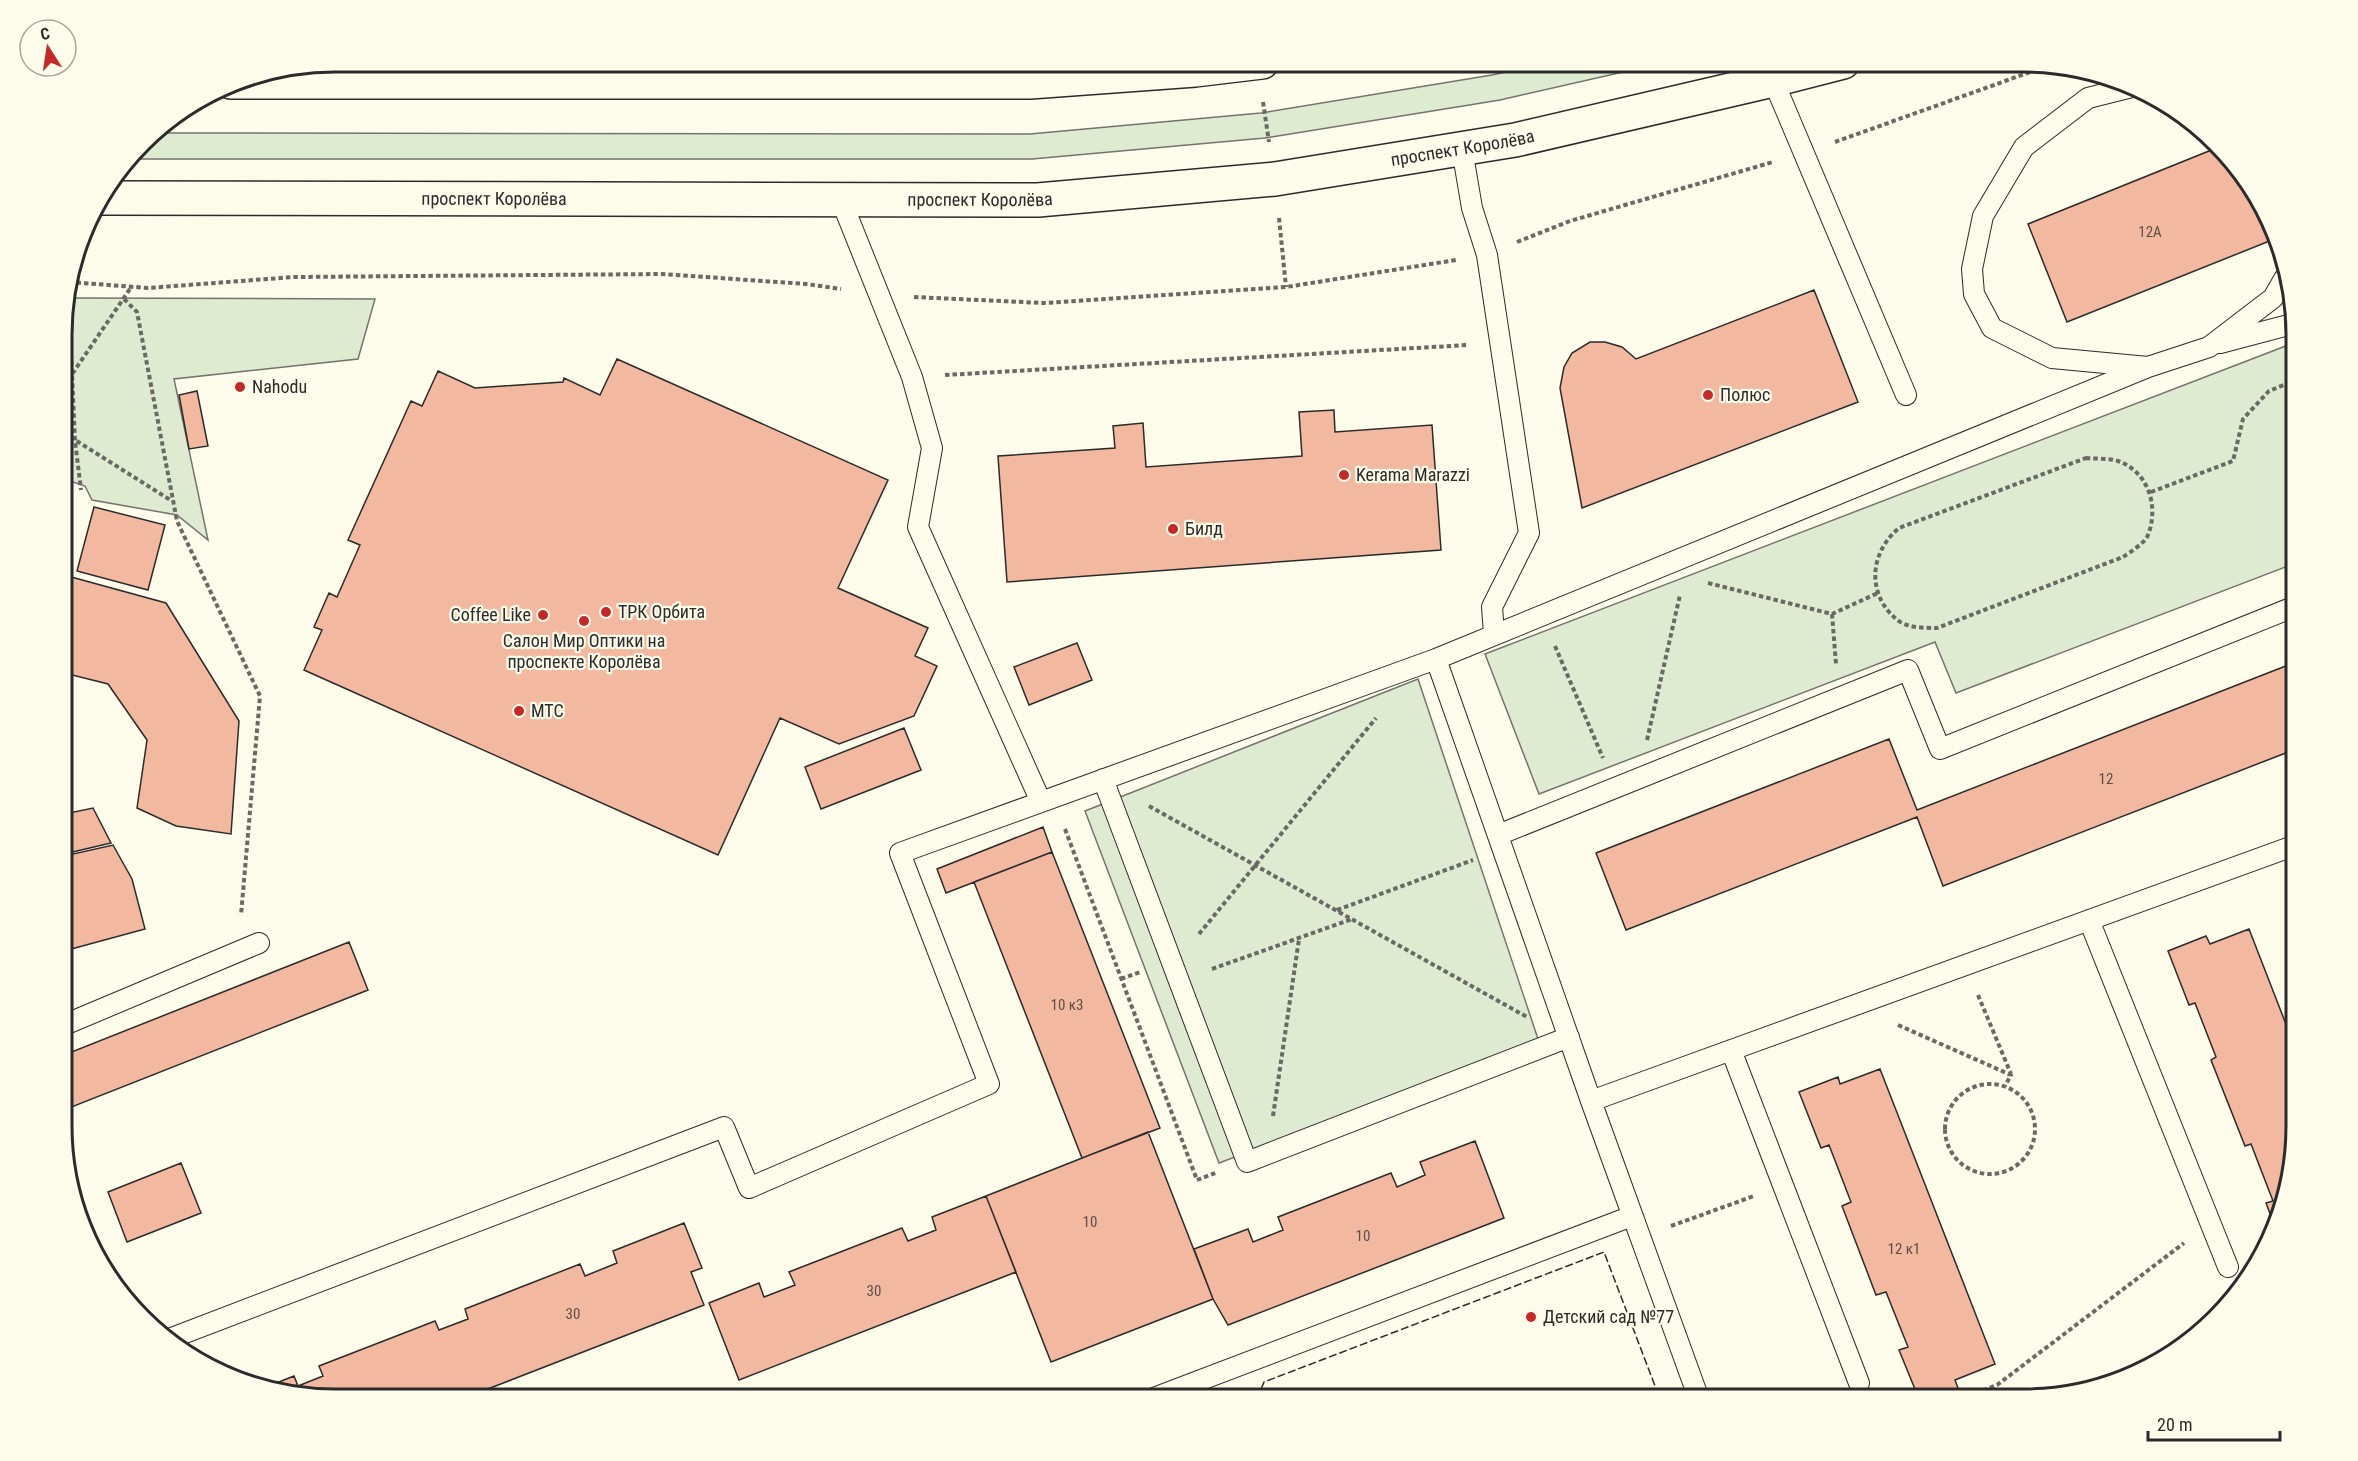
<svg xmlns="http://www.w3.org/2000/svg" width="2358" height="1461" viewBox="0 0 2358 1461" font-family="'Roboto Condensed',sans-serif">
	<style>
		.green { fill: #deebd1; stroke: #74746e; stroke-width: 1.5 }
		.building { fill: #f2b8a0; stroke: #2b2b2b; stroke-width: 1.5 }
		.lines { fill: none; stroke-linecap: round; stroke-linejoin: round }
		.service-casing { stroke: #2b2b2b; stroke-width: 22 }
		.primary-casing { stroke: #2b2b2b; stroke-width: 36 }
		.path { stroke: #6a6964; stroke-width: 4; stroke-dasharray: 4.5 3; stroke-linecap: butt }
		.service { stroke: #fdfbea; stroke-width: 20 }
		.primary { stroke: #fdfbea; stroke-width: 33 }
		.fence { stroke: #2b2b2b; stroke-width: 1.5; stroke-dasharray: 8 3; stroke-linecap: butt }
		.poi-dot { fill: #c62828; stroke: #fdfbea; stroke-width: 2 }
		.labels { text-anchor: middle; stroke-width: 4.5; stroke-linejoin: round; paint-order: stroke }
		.number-label { font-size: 15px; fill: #5d4e48 }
		.street-label { font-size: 18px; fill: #2b2b2b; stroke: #fdfbea }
		.poi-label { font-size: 18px; fill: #2b2b2b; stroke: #fdfbea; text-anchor: start }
		.rim { fill: none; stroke: #2b2b2b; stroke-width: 3 }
	</style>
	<rect width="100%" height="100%" fill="#fdfbea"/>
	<path class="green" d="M1551,62H1667L1500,100L1265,138L1032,159H132L152,133L1030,134L1261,113L1492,75Z
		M64,298H65L375,299L358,359L174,379L208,540L177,515L92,500L85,486L64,479Z
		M2296,342V563L1956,693L1935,642L1539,794L1485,654Z
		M1418,679L1539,1042L1219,1163L1085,811Z"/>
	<path class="building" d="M2214,149L2260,199L2272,240L2067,322L2028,224Z
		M1814,290L1858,402L1582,508L1560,388L1564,367L1572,353L1590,342H1605L1622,347L1636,359Z
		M617,359L888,480L838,588L928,628L915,656L937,666L914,716L839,744L780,718L718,855L304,670L322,630L314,627L329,593L337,597L360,545L348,540L411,401L422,406L438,371L475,388L563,382L564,378L600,395Z
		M197,391L208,446L189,449L179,395Z
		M1334,410L1335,432L1432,425L1441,550L1007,582L998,456L1115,448L1113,426L1143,423L1146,467L1302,456L1299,412Z
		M94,507L165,525L148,590L77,571Z
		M64,575L166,603L239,721L231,834L176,826L137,808L147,740L108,684L64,673Z
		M1077,643L1092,680L1029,705L1014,667Z
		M2296,662V749L1943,886L1917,817L1626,930L1596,853L1889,739L1917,810Z
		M904,728L921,770L821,809L805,767Z
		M93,808L111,843L64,854V814Z
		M1043,827L1052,852L946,893L937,869Z
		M113,845L132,879L145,929L64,951V856Z
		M1052,852L1160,1128L1082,1158L974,882Z
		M2249,929L2296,1050V1143L2282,1213L2275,1227L2266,1203L2273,1201L2251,1144L2245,1146L2211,1060L2216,1057L2195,1003L2189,1005L2168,951L2206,936L2210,944Z
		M349,942L368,990L64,1110V1055Z
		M1880,1069L1995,1364L1955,1380L1958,1388L1929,1399H1919L1899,1350L1908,1347L1886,1292L1876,1295L1842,1206L1851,1202L1829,1145L1821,1148L1799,1092L1838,1077L1840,1084Z
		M1148,1132L1213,1299L1051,1362L986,1196Z
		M1475,1141L1504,1218L1228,1325L1213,1299L1194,1249L1248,1229L1253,1242L1283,1230L1278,1217L1391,1173L1397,1187L1425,1175L1420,1162Z
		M181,1163L201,1213L127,1242L108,1192Z
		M986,1196L1016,1272L739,1380L709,1303L759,1283L764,1297L795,1285L789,1272L902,1228L908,1241L936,1230L932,1217Z
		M684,1223L702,1268L691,1272L704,1305L462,1399H335L261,1389L294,1376L298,1386L323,1376L319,1366L435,1321L439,1330L468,1319L465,1309L580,1264L585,1276L617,1263L613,1251Z
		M923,1390L927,1399H900Z"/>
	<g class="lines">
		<g class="service-casing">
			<path id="service" d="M1773,80L1906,395
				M2132,87L2088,98L2024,147L1983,216L1972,269L1974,294L1992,328L2052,358L2148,367L2209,347L2273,298L2284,279
				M1462,149L1472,208L1487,255L1529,533L1492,607L1494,634
				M841,200L912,377L932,448L918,527L1041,802
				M2220,343L2296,323
				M1436,659L1591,1101L1699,1399
				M1103,779L1247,1162L1569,1037
				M1498,835L1908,670L1940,749L2296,606
				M2089,920L2228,1267
				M64,1025L259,943
				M1731,1050L1859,1383
				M1591,1101L2296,845
				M169,1339L724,1127L749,1188L989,1084L900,853L1436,659L2148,367
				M1151,1399L1632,1216"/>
		</g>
		<g class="primary-casing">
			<g id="primary">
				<path d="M231,82H1030L1195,70L1262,62"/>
				<path id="s1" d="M102,198L1038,200L1275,179L1515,140L1773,80L1843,62"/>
			</g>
		</g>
		<path class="path" d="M1263,102L1269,142
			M1835,142L2047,66
			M1279,218L1286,287
			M1517,242L1570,221L1773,162
			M69,282L148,288L294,277L662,274L806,284L841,289
			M68,286L75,441L81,490
			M914,297L1044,303L1286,287L1456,260
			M124,299L137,312L177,521L260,696L241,915
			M945,375L1468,345
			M64,386L132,286
			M64,433L172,501
			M2086,458C2096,459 2109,458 2118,461C2149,472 2159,507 2148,535C2144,544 2130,552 2123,557L1937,628C1924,628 1906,628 1896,619C1866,593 1870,552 1899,528Z
			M2151,492L2233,461L2243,419L2269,391L2296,380
			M1708,583L1832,614L1878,593
			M1832,614L1836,664
			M1555,646L1603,758
			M1647,740L1680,595
			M1149,806L1527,1017
			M1065,829L1197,1180L1218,1172
			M1337,910L1473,860
			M1199,934L1376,718
			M1212,969L1352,919
			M1121,979L1140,972
			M1978,995L2011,1074
			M1898,1025L2011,1075L2005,1086
			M1945 1129a45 45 0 1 1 90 0a45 45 0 1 1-90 0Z
			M1273,1116L1299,939
			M1671,1226L1754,1196
			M1815,1399L1829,1394
			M1962,1399L1997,1385L2184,1243"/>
		<use href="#service" class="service"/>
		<use href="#primary" class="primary"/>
		<path class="fence" d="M1257,1399L1264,1382L1604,1252L1660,1399"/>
	</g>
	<g class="poi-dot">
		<circle cx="240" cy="387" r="6"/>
		<circle cx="1708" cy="395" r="6"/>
		<circle cx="1344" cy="475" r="6"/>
		<circle cx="1173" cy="529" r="6"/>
		<circle cx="606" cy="612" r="6"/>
		<circle cx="543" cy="615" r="6"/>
		<circle cx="584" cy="621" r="6"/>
		<circle cx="519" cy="711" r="6"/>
		<circle cx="1531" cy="1317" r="6"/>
	</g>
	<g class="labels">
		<g class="number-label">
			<text x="2150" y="237">12А</text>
			<text x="2106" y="784">12</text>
			<text x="1067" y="1010">10 к3</text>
			<text x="1090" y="1227">10</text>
			<text x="1363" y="1241">10</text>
			<text x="1904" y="1254">12 к1</text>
			<text x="874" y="1296">30</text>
			<text x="573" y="1319">30</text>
		</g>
		<g class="street-label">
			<text dy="6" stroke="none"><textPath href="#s1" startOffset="1364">проспект Королёва</textPath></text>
			<text dy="6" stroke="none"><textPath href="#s1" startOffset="392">проспект Королёва</textPath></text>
			<text dy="6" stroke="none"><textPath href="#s1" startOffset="878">проспект Королёва</textPath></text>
		</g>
		<g class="poi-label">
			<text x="252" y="393">Nahodu</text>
			<text x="1720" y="401">Полюс</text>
			<text x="1356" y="481">Kerama Marazzi</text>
			<text x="1185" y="535">Билд</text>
			<text x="618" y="618">ТРК Орбита</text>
			<text x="531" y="621" text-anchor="end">Coffee Like</text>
			<text x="584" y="647" text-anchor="middle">Салон Мир Оптики на<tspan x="584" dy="21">проспекте Королёва</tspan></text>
			<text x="531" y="717">МТС</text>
			<text x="1543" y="1323">Детский сад №77</text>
		</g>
	</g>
	<path d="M0 0H2358V1461H0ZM335 72H2023A263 263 0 0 1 2286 335V1126A263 263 0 0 1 2023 1389H335A263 263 0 0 1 72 1126V335A263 263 0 0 1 335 72Z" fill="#fdfbea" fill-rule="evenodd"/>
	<path class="rim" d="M335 72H2023A263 263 0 0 1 2286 335V1126A263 263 0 0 1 2023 1389H335A263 263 0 0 1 72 1126V335A263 263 0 0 1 335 72Z"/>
	<g transform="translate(48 48) rotate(348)"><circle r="28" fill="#fdfbea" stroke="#a9a89e" stroke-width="1.5"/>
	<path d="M0-4.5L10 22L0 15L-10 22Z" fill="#c62828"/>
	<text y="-9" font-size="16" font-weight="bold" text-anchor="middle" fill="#2b2b2b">С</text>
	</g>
	<path d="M2148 1431v9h132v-9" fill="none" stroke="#2b2b2b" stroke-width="3"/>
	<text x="2157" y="1431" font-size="18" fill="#2b2b2b" stroke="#fdfbea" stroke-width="4.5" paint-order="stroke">20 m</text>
</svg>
